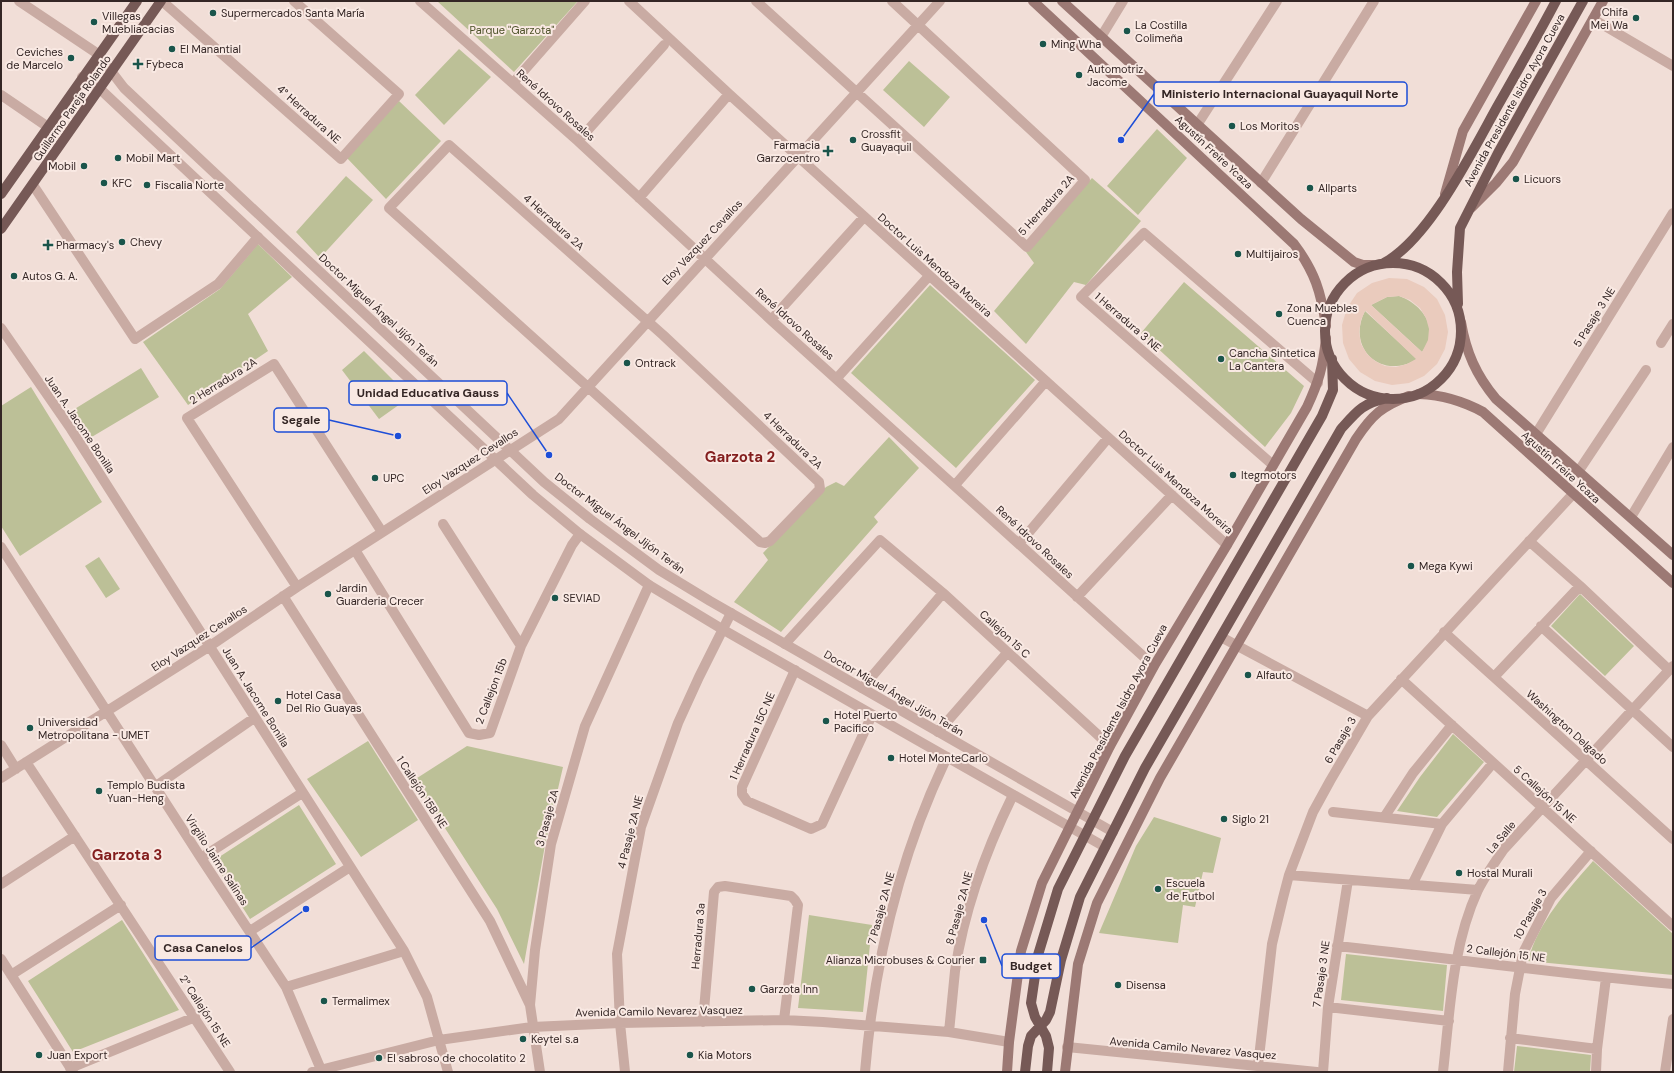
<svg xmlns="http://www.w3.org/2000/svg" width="1674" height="1073" viewBox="0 0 1674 1073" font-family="'DM Sans',sans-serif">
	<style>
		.green { fill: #bcc097 }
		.plaza { fill: #eacbbd; fill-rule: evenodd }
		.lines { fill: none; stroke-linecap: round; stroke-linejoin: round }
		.minor { stroke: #c9aba3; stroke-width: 10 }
		.tertiary { stroke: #c9aba3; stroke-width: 10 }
		.secondary { stroke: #9c7974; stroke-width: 10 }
		.primary { stroke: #765956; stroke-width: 10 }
		.poi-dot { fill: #1a554b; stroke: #f9e9e3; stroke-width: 1.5 }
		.labels { text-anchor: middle; stroke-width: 4; stroke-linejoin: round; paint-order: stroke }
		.poi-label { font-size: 11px; fill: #342625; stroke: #f9e9e3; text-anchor: start }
		.park-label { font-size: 11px; fill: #4d5229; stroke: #f9e9e3 }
		.street-label { font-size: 11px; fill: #342625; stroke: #f9e9e3 }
		.district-label { font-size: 15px; font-weight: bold; fill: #831d1d; stroke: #f9e9e3 }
		.leader { fill: none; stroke: #1d4ed8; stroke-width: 1.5 }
		.callout-dot { fill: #1d4ed8; stroke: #f9e9e3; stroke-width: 1.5 }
		.callout { fill: #f9e9e3; stroke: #1d4ed8; stroke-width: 1.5 }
		.callout-label { font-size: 12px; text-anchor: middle; font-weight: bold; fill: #342625 }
	</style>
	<rect width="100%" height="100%" fill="#f1ded7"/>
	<path class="green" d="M437,1H578L514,72Z
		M459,49L491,77L444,125L415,95Z
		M909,61L950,97L924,127L883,90Z
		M399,101L441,141L386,199L346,157Z
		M1157,129L1187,158L1138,215L1107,186Z
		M346,176L373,200L320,258L296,232Z
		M1092,178L1141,221L1086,285L1074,282L1026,344L994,311L1034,263L1026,252Z
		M258,244L292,277L248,314L268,351L188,405L143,342L220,289Z
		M1184,282L1304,386L1291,413L1265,447L1141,333Z
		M930,285L1035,380L956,468L851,373Z
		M1399,296C1422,304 1441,329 1422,352L1371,305L1387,297Z
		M1365,311L1417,359C1381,381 1346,348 1365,311Z
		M364,351L410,397L379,419L342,370Z
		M141,368L159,397L90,438L73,410Z
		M31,387L102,502L20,556L1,526V406Z
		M889,437L919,468L874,517L878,522L781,632L734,602L768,560L763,553L826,487L836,482L844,486Z
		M99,557L120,589L106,598L85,566Z
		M1580,594L1634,646L1605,676L1551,626Z
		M1453,734L1484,762L1437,817L1397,811L1420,777Z
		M368,741L418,820L361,857L307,779Z
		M467,746L563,767L545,845L524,964L497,909L414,780Z
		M299,805L336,864L250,919L213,861Z
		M1154,817L1221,838L1213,873L1203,872L1195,907L1183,905L1178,943L1099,933L1136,846Z
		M1593,861L1673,934V975L1528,961C1538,922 1567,891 1593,861Z
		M809,915L872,925L863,1012L798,1008Z
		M122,920L179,1010L73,1052L28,981Z
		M1346,954L1447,965L1443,1011L1341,1000Z
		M1517,1046L1591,1055L1590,1072H1514Z"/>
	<path class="plaza" d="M1389,278L1407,279L1424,287L1437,299L1445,315L1448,332L1445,349L1437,364L1424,376L1409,383L1392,385L1375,381L1360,372L1349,359L1343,343L1342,325L1347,308L1357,293L1372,283ZM1399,296L1410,300L1420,308L1426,318L1429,329L1428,340L1422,352L1371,305L1387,297ZM1365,311H1366L1416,359L1407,364L1396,367L1385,366L1375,361L1367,354L1361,344L1359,332L1361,320Z"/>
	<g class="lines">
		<path class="minor" d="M19,1L98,54
			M162,1L341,159L399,94L294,1
			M420,1L578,141L771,320L1154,666
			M629,1L729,94L1227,545
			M756,1L1027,247L1085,180L892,1
			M1593,19L1673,66
			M1101,37L1123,1
			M513,83L585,1
			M1,95L48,127
			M1197,125L1277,1
			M578,141L664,45
			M449,145L663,335L819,482L820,489L770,541L765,543L760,542L389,208Z
			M1261,183L1374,1
			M33,185L135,339L218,284L258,237
			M639,198L729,94
			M771,320L864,217
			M1,328L71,429L404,951L427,997L448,1072
			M1661,343L1673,324
			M837,378L929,276
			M1536,434L1673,213
			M1273,465L1081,297L1144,233L1318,383
			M1578,472L1646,370
			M955,485L1046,381
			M1631,517L1673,447
			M443,524L521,646
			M1529,541L1580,586L1669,670
			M1019,544L1108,438
			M1,547L201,858L286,987L322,1072
			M355,550L469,733L479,735L490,733L521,646L572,545L580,534
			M297,587L187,418L274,364L382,532
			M283,596L490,921L530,1005
			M1077,597L1172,495
			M1541,626L1673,747
			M1444,632L1673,839
			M1221,637L1368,716
			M785,644L880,540L943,593L1110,746
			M795,670L742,787V794L747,801L811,829L822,824L872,715
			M1494,677L1580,586
			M1401,679L1673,926
			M862,688L943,593
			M938,732L1007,653
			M1,745L16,769
			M26,762L230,1072
			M1,778L210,646L297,587L559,419L940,1
			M156,786L254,718
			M1333,812L1442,824
			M1385,816L1413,773L1452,725
			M201,858L302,793
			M1289,875L1478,890
			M1,884L75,836
			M1412,885L1442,824L1493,763
			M250,931L350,867
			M1337,946C1449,958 1561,974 1673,984
			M1,959L73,1072
			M11,975L121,905
			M286,987L404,951
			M1328,1007L1449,1021
			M703,1022L714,892L718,887L725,886L791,896L795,900L798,905L784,1020
			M949,1032C951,1012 953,991 955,971C964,910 986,850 1013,795
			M1510,1038L1597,1049
			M1067,1047L1317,1072
			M1258,1066L1272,944L1283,898L1289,875L1313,812L1330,781L1368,716L1573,494
			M70,1068L195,1017
			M312,1072L439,1040L532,1027L620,1023L784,1020L823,1022L949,1032L1009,1042
			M540,1072L530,1005L535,950L551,844L585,726L649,585
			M625,1072L620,1023L617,954L641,827L678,723L699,677L731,613
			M865,1072C874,964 900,855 947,757
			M1323,1072L1328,1007L1348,880
			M1443,1072C1450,1011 1452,946 1478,890C1485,876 1495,862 1504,849L1673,666
			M1508,1072L1515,994L1523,953L1551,898L1591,851
			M1596,1072L1597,1049L1606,978
			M1665,1072L1673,1019"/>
		<path class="tertiary" d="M98,54L124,88L544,482L590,519L659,570L710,601L1113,832
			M82,77L100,89L134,121L533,495L580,534L649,585L722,629L1105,847"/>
		<path class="secondary" d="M1033,1L1294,244C1315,272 1321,292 1326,326
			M1062,1L1301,219L1354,262L1363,265H1373
			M1445,194L1463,131L1536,1
			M1471,208L1496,183L1513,162L1603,1
			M1461,322C1466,352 1476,375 1496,399L1673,555
			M1419,394C1442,395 1463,401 1483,412L1673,583
			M1007,1072L1009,1042L1021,951L1042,883L1110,746L1154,666L1227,545L1307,407C1319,381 1323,367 1326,338
			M1065,1072L1078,964L1097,903L1160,778L1356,439C1372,415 1382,406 1409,396"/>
		<path class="primary" d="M1,194L137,1
			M1,229L161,1
			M1384,263C1429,239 1472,152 1497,107C1517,72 1537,37 1556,1
			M1325 331a68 68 0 1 1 136 0a68 68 0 1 1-136 0Z
			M1458,304L1457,272L1460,228L1498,153L1583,1
			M1025,1072L1028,1046L1031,1036L1046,1020L1050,1012L1061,960L1080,897L1145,768L1341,429C1357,411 1363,403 1387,398
			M1047,1072L1049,1048L1046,1036L1035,1017L1031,1003L1038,955L1058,889L1125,756L1322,416L1333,390L1332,359"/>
	</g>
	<g class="poi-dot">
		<circle cx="213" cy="13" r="4"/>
		<circle cx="1636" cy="18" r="4"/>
		<circle cx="94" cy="22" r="4"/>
		<circle cx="1127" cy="31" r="4"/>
		<circle cx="1043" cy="44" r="4"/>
		<circle cx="172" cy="49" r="4"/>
		<circle cx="71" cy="58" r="4"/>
		<path d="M136 58h4v4h4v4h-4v4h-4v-4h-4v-4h4z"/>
		<circle cx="1079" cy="75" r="4"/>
		<circle cx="1232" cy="126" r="4"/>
		<circle cx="853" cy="140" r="4"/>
		<path d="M826 145h4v4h4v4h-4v4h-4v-4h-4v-4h4z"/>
		<circle cx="118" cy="158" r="4"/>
		<circle cx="84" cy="166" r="4"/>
		<circle cx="1516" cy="179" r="4"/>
		<circle cx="104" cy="183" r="4"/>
		<circle cx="147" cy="185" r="4"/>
		<circle cx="1310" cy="188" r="4"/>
		<circle cx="122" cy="242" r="4"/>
		<path d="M46 239h4v4h4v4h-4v4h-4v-4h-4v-4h4z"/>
		<circle cx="1238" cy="254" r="4"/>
		<circle cx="14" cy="276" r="4"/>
		<circle cx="1279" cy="314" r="4"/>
		<circle cx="1221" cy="359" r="4"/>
		<circle cx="627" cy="363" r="4"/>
		<circle cx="1233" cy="475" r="4"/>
		<circle cx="375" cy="478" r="4"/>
		<circle cx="1411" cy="566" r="4"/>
		<circle cx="328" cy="594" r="4"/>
		<circle cx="555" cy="598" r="4"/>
		<circle cx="1248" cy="675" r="4"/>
		<circle cx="278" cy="701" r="4"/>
		<circle cx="826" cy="721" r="4"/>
		<circle cx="30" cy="728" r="4"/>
		<circle cx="891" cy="758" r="4"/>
		<circle cx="99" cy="791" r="4"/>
		<circle cx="1224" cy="819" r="4"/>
		<circle cx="1459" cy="873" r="4"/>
		<circle cx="1158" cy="889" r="4"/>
		<rect x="979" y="956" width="8" height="8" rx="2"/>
		<circle cx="1118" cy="985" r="4"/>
		<circle cx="752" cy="989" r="4"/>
		<circle cx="324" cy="1001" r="4"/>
		<circle cx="523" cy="1039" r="4"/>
		<circle cx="39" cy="1055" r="4"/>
		<circle cx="690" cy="1055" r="4"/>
		<circle cx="379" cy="1058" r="4"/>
	</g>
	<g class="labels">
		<g class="poi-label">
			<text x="1628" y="16" text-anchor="end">Chifa<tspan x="1628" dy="13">Mei Wa</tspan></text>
			<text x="221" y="17">Supermercados Santa María</text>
			<text x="102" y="20">Villegas<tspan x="102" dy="13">Muebliacacias</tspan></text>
			<text x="1135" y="29">La Costilla<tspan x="1135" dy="13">Colimeña</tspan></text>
			<text x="1051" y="48">Ming Wha</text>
			<text x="180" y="53">El Manantial</text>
			<text x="63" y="56" text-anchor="end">Ceviches<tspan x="63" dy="13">de Marcelo</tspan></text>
			<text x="146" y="68">Fybeca</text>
			<text x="1087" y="73">Automotriz<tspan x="1087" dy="13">Jacome</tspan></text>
			<text x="1240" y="130">Los Moritos</text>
			<text x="861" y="138">Crossfit<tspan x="861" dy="13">Guayaquil</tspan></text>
			<text x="820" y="149" text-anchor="end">Farmacia<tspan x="820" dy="13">Garzocentro</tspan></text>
			<text x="126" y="162">Mobil Mart</text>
			<text x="76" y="170" text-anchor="end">Mobil</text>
			<text x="1524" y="183">Licuors</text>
			<text x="112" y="187">KFC</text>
			<text x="155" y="189">Fiscalia Norte</text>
			<text x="1318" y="192">Allparts</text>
			<text x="130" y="246">Chevy</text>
			<text x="56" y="249">Pharmacy's</text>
			<text x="1246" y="258">Multijairos</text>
			<text x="22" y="280">Autos G. A.</text>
			<text x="1287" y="312">Zona Muebles<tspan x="1287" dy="13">Cuenca</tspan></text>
			<text x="1229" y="357">Cancha Sintetica<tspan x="1229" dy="13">La Cantera</tspan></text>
			<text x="635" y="367">Ontrack</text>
			<text x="1241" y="479">Itegmotors</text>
			<text x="383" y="482">UPC</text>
			<text x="1419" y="570">Mega Kywi</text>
			<text x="336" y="592">Jardin<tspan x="336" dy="13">Guarderia Crecer</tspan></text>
			<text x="563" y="602">SEVIAD</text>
			<text x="1256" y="679">Alfauto</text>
			<text x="286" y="699">Hotel Casa<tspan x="286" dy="13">Del Rio Guayas</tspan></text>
			<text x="834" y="719">Hotel Puerto<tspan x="834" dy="13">Pacifico</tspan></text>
			<text x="38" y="726">Universidad<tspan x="38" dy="13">Metropolitana - UMET</tspan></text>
			<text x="899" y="762">Hotel MonteCarlo</text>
			<text x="107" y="789">Templo Budista<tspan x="107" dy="13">Yuan-Heng</tspan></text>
			<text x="1232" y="823">Siglo 21</text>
			<text x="1467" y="877">Hostal Murali</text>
			<text x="1166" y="887">Escuela<tspan x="1166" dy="13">de Futbol</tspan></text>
			<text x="975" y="964" text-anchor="end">Alianza Microbuses &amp; Courier</text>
			<text x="1126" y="989">Disensa</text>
			<text x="760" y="993">Garzota Inn</text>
			<text x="332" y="1005">Termalimex</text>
			<text x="531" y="1043">Keytel s.a</text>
			<text x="47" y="1059">Juan Export</text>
			<text x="698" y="1059">Kia Motors</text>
			<text x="387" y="1062">El sabroso de chocolatito 2</text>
		</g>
		<g class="park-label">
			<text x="512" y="34">Parque "Garzota"</text>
		</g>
		<g class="street-label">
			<text transform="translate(1514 100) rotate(-61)" y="4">Avenida Presidente Isidro Ayora Cueva</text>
			<text transform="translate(556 105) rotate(42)" y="4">René Idrovo Rosales</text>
			<text transform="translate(72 108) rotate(-55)" y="4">Guillermo Pareja Rolando</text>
			<text transform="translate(309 114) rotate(42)" y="4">4° Herradura NE</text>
			<text transform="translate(1214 152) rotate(43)" y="4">Agustín Freire Ycaza</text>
			<text transform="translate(1046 205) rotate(-48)" y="4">5 Herradura 2A</text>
			<text transform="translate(554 222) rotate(42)" y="4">4 Herradura 2A</text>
			<text transform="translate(702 242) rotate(-47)" y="4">Eloy Vazquez Cevallos</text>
			<text transform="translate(935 265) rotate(42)" y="4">Doctor Luis Mendoza Moreira</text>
			<text transform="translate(379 310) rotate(43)" y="4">Doctor Miguel Ángel Jijón Terán</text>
			<text transform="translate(1594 317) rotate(-58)" y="4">5 Pasaje 3 NE</text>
			<text transform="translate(1128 322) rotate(41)" y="4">1 Herradura 3 NE</text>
			<text transform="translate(795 324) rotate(42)" y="4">René Idrovo Rosales</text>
			<text transform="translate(223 381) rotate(-32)" y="4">2 Herradura 2A</text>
			<text transform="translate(80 424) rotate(56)" y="4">Juan A. Jacome Bonilla</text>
			<text transform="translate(793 440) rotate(44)" y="4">4 Herradura 2A</text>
			<text transform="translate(470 461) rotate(-33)" y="4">Eloy Vazquez Cevallos</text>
			<text transform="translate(1561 467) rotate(42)" y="4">Agustín Freire Ycaza</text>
			<text transform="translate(1176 482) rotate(42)" y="4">Doctor Luis Mendoza Moreira</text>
			<text transform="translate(620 523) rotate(37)" y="4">Doctor Miguel Ángel Jijón Terán</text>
			<text transform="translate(1035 542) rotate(43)" y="4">René Idrovo Rosales</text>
			<text transform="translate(1005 634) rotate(43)" y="4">Callejon 15 C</text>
			<text transform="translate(199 638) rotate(-33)" y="4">Eloy Vazquez Cevallos</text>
			<text transform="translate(491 691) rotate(-69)" y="4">2 Callejon 15b</text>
			<text transform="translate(894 693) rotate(30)" y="4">Doctor Miguel Ángel Jijón Terán</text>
			<text transform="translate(256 697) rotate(58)" y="4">Juan A. Jacome Bonilla</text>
			<text transform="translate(1118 711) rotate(-62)" y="4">Avenida Presidente Isidro Ayora Cueva</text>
			<text transform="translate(1567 727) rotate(42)" y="4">Washington Delgado</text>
			<text transform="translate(752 736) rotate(-66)" y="4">1 Herradura 15C NE</text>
			<text transform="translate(1340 740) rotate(-60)" y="4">6 Pasaje 3</text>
			<text transform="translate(422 792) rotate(57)" y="4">1 Callejón 15B NE</text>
			<text transform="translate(1545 794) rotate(42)" y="4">5 Callejón 15 NE</text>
			<text transform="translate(547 818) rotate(-75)" y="4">3 Pasaje 2A</text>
			<text transform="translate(630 832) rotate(-76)" y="4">4 Pasaje 2A NE</text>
			<text transform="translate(1501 837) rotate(-50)" y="4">La Salle</text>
			<text transform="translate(217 860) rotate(57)" y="4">Virgilio Jaime Salinas</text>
			<text transform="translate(881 908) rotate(-75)" y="4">7 Pasaje 2A NE</text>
			<text transform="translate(959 908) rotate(-75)" y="4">8 Pasaje 2A NE</text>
			<text transform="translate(1530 914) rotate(-61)" y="4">10 Pasaje 3</text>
			<text transform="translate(698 936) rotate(-85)" y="4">Herradura 3a</text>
			<text transform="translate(1506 953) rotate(7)" y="4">2 Callejón 15 NE</text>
			<text transform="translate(1321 974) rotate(-82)" y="4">7 Pasaje 3 NE</text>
			<text transform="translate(205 1011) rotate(57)" y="4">2° Callejón 15 NE</text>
			<text transform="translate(659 1011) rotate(-1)" y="4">Avenida Camilo Nevarez Vasquez</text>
			<text transform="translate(1193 1048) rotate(5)" y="4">Avenida Camilo Nevarez Vasquez</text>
		</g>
		<g class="district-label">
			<text x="740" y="462">Garzota 2</text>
			<text x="127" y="860">Garzota 3</text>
		</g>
	</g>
	<path class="leader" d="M1121 140L1154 94M549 455L507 393M398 436L329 420M306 909L251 948M984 920L1002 966"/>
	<g class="callout-dot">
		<circle cx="1121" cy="140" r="4"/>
		<circle cx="549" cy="455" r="4"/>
		<circle cx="398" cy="436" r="4"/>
		<circle cx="306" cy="909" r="4"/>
		<circle cx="984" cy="920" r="4"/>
	</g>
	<g class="callout">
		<rect x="1154" y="82" width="253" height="24" rx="4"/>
		<rect x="349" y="381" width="158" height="24" rx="4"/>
		<rect x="274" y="408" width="55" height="24" rx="4"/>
		<rect x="155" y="936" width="96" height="24" rx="4"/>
		<rect x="1002" y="954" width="58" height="24" rx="4"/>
	</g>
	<g class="callout-label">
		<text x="1280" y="98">Ministerio Internacional Guayaquil Norte</text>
		<text x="428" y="397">Unidad Educativa Gauss</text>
		<text x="301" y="424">Segale</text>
		<text x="203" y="952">Casa Canelos</text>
		<text x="1031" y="970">Budget</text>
	</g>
	<rect width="1674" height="1073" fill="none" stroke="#342625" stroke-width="4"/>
</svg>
